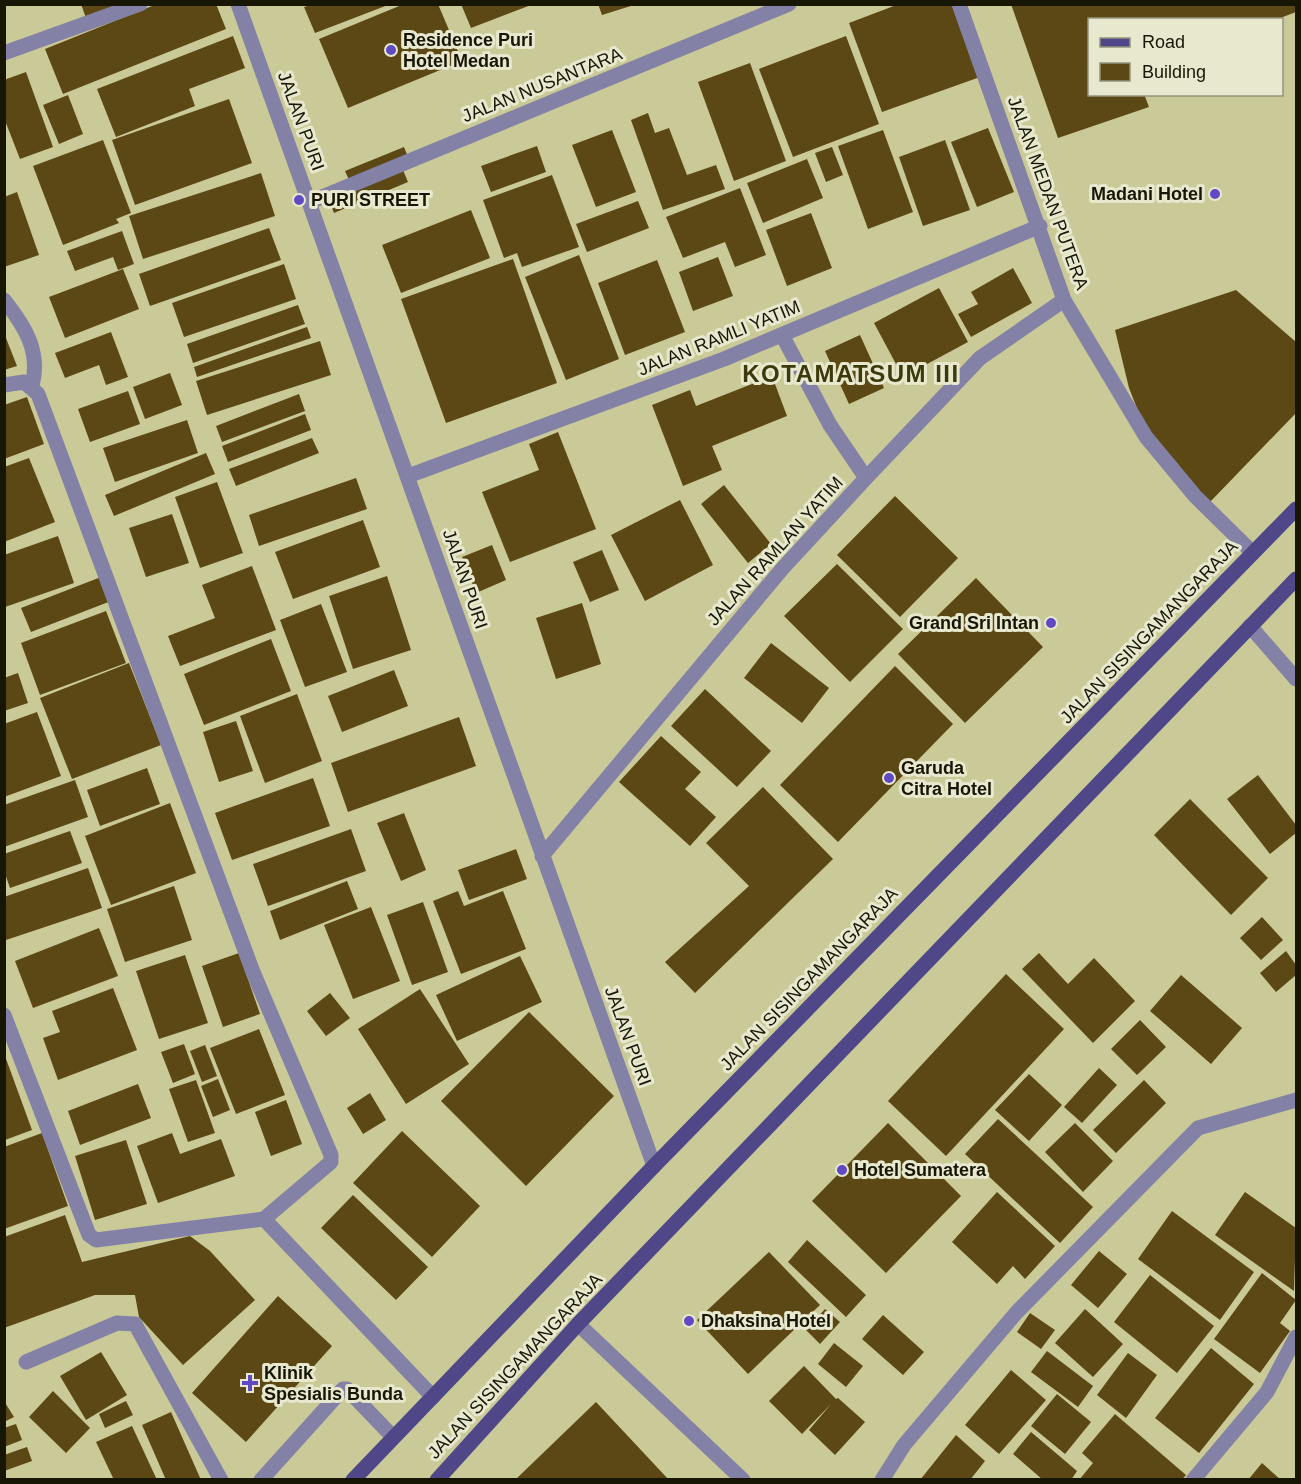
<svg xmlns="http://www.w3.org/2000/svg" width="1301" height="1484" viewBox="0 0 1301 1484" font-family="Arial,sans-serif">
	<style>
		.building { fill: #5c4815 }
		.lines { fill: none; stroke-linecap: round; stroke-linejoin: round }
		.lane { stroke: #8382a6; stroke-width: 15 }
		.street { stroke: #8382a6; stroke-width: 15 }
		.primary { stroke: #4f4787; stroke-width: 15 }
		.poi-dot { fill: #6049c2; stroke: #e8e8cf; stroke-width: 2 }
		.labels { text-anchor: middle; stroke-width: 6; stroke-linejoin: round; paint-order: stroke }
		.poi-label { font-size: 18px; font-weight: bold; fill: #171604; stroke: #e8e8cf; text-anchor: start }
		.street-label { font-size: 18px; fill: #171604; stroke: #e8e8cf }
		.district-label { font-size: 24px; font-weight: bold; letter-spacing: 1.5px; fill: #3c3a0a; stroke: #e8e8cf }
	</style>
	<rect width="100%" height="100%" fill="#cac998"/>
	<path class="building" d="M81,4H123L86,18Z
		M157,4H216L226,29L63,94L45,49Z
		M404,4H438L462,61L348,108L319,39Z
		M461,4H531V5L471,28Z
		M598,4H634V5L602,15Z
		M899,4H953L980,77L882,112L849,23Z
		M1011,4H1296V12L1275,20H1090V94H1144L1149,107L1058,138Z
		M310,5H388L315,33L304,7Z
		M233,36L245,68L189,89L195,106L116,137L97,89Z
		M846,36L879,124L793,157L759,69Z
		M750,63L786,161L734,181L698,82Z
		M26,72L53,147L20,159L4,118V80Z
		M68,95L83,134L59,144L43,105Z
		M229,99L252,163L135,205L112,140Z
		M648,113L655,133L669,128L687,175L716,165L725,189L663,210L631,120Z
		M988,128L1014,192L977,207L951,142Z
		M612,130L636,192L596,207L572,145Z
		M883,130L913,212L868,229L838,146Z
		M103,140L131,213L116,219L119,223L63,245L33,166Z
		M945,140L970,210L923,226L899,157Z
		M537,146L546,172L491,192L481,166Z
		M404,147L408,157L349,180L345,171Z
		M832,147L843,175L826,182L815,153Z
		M807,159L823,198L763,223L747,183Z
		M403,170L408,182L334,213L329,200Z
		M261,173L275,216L143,259L129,216Z
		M552,175L579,247L522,267L517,253L504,258L483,200Z
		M740,188L766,255L735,267L725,242L683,258L666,217Z
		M17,192L39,255L4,267V197Z
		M638,201L649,228L587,252L576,224Z
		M471,210L490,258L401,293L382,245Z
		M811,213L832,268L787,286L766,230Z
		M269,228L281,260L150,306L139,274Z
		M122,231L134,264L118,270L113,257L75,271L67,251Z
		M579,255L619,359L566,380L525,277Z
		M718,257L733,296L693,311L679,272Z
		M513,259L557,383L446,423L401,299Z
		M657,260L685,332L625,355L598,283Z
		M284,264L296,299L184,337L172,303Z
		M1013,268L1032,303L971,337L958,314L978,304L971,292Z
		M123,269L139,309L65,338L49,297Z
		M939,288L968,342L903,377L874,323Z
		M1236,290L1296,342V413L1209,503L1142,421L1129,388L1115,330Z
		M298,305L305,324L193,363L187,344Z
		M307,327L311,338L197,377L194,367Z
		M111,332L128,377L106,385L99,365L65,378L55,353Z
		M4,333L17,366L4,370Z
		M860,335L884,388L849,404L825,351Z
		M320,341L331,375L207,415L196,381Z
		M170,373L182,405L145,419L133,387Z
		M772,376L787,416L712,446L722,470L683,486L652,405L690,390L696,406Z
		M128,391L140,424L90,442L78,409Z
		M299,394L305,411L222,442L216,426Z
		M27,397L44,444L4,459V405Z
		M305,414L311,430L228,462L222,446Z
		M187,420L198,453L115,482L103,448Z
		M558,432L596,529L510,562L482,492L539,470L529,444Z
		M312,438L319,453L236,486L229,469Z
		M206,453L215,474L114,516L105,495Z
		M29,458L55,522L4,542V467Z
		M356,478L367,509L259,546L249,515Z
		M217,482L243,553L200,568L175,497Z
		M724,485L771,544L748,563L701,504Z
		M895,496L958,558L900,617L837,555Z
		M680,500L713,565L645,601L611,535Z
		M172,514L189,563L146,577L129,528Z
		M363,520L380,567L293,599L275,552Z
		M58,536L74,583L5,607L4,555Z
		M492,545L506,580L476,593L462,557Z
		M602,550L619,590L590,602L573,562Z
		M837,564L903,629L850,682L784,616Z
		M252,566L276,630L180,666L168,636L215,618L202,585Z
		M387,576L411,650L353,669L329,596Z
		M101,577L111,601L31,632L21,608Z
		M976,578L1043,647L965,723L898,654Z
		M582,603L601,664L556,679L536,618Z
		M321,604L347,672L305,687L280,620Z
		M106,611L126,663L40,695L21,643Z
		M271,639L291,691L204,725L184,674Z
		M771,643L829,688L802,723L744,678Z
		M129,663L161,745L72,779L40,698Z
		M895,666L953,724L838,842L780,785Z
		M394,670L408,706L342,732L328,696Z
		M18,673L28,703L4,711V678Z
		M705,689L771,751L737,787L671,726Z
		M297,694L322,761L265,783L240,716Z
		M37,712L61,776L4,797V724Z
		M459,717L476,766L348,812L331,763Z
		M236,721L253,771L219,782L203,732Z
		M661,736L701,772L685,789L716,817L690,846L619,782Z
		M147,768L160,804L100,826L87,790Z
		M1258,775L1296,825V833L1270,854L1227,799Z
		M313,778L330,826L232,860L215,813Z
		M75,780L88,817L4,847V805Z
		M763,787L833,859L695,993L665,962L749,886L706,843Z
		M1190,799L1268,878L1231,915L1154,835Z
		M170,803L196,873L111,905L85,836Z
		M404,813L426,870L401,881L377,823Z
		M351,829L366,871L268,906L253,864Z
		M70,831L82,863L10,888L4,871V854Z
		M516,849L527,879L469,900L458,870Z
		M88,868L102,908L6,940L4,897Z
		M347,881L358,909L280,940L270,911Z
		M174,886L192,940L125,962L107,909Z
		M458,891L464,906L503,891L526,949L461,974L433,901Z
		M423,902L448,972L412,985L387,915Z
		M371,907L400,981L353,999L324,925Z
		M1262,917L1283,940L1261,960L1240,938Z
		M99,928L118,976L33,1008L15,961Z
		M1286,951L1296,965V975L1276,992L1260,973Z
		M239,953L260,1014L223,1027L202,966Z
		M1039,953L1068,984L1094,958L1135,1001L1093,1043L1022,969Z
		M185,955L208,1023L159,1039L136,971Z
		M520,956L542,1002L457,1041L436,995Z
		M1006,974L1064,1029L946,1156L888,1101Z
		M1181,975L1242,1028L1211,1064L1150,1011Z
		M113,988L137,1050L58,1080L43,1038L60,1032L52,1011Z
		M420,989L469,1064L406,1104L358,1029Z
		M330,993L350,1018L326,1036L307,1011Z
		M529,1012L614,1096L526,1186L441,1101Z
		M1140,1020L1166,1047L1137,1075L1111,1049Z
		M259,1029L285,1095L236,1114L210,1048Z
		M184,1044L195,1074L173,1083L161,1052Z
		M205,1045L217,1076L202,1082L190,1051Z
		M5,1056L32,1130L5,1140Z
		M1099,1068L1117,1085L1082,1123L1064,1107Z
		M1029,1074L1062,1105L1029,1141L995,1110Z
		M218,1079L230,1110L213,1117L201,1086Z
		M196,1080L215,1133L188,1142L169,1089Z
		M1144,1080L1166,1103L1116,1153L1093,1130Z
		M138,1084L151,1118L80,1145L68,1111Z
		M370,1093L386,1120L363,1134L347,1108Z
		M286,1100L302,1144L271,1156L255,1112Z
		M998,1119L1093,1207L1060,1243L965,1154Z
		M888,1123L961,1196L886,1273L812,1201Z
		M1075,1123L1113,1161L1083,1192L1045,1152Z
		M402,1131L480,1206L432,1257L353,1183Z
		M42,1133L68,1206L4,1229V1147Z
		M172,1133L180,1154L221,1139L235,1176L158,1203L137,1146Z
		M126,1140L147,1204L95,1220L75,1156Z
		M997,1192L1055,1246L1025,1279L1013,1266L997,1284L952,1242Z
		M1245,1192L1296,1228L1294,1291L1215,1235Z
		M353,1195L428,1267L396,1300L321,1228Z
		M1172,1211L1254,1272L1220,1320L1138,1259Z
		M65,1215L82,1262L190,1236L210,1251L255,1300L183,1365L139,1317L135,1295H95L4,1328V1237Z
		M807,1240L866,1295L846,1317L788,1262Z
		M1099,1251L1127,1274L1098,1308L1071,1285Z
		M769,1252L820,1305L748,1374L697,1320Z
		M1262,1273L1296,1300L1280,1323L1290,1331L1260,1373L1214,1339Z
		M1150,1275L1214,1326L1177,1373L1114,1322Z
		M278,1296L332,1346L246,1442L192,1393Z
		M825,1309L840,1322L820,1344L806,1330Z
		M1085,1309L1123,1344L1093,1377L1055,1343Z
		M1030,1313L1055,1330L1041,1349L1017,1332Z
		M883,1315L924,1352L903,1375L862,1339Z
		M834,1343L863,1366L846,1387L818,1364Z
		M1211,1348L1254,1384L1199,1453L1155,1418Z
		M1047,1351L1093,1386L1078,1407L1031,1372Z
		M101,1352L127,1395L86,1420L60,1376Z
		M1128,1353L1157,1375L1126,1418L1097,1395Z
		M804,1366L836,1399L838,1398L865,1422L835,1455L809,1430L831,1404L802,1434L769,1401Z
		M1011,1370L1046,1400L999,1454L965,1425Z
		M53,1391L90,1428L66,1453L29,1417Z
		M1057,1394L1091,1422L1065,1454L1031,1426Z
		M4,1401L14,1417L4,1422Z
		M126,1401L133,1415L105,1428L99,1414Z
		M596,1402L669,1480H515Z
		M171,1412L201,1480H166L142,1425Z
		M1115,1414L1186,1475L1182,1480H1079L1093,1463L1082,1453Z
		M16,1424L22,1440L4,1447V1428Z
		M132,1426L157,1480H114L96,1442Z
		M1031,1432L1077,1471L1071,1480H1043L1013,1454Z
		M956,1435L985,1461L970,1480H920Z
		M27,1447L32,1461L4,1471V1455Z
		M1262,1463L1281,1480H1248Z"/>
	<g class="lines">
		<path class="lane" d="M26,1362L117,1323L135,1324L221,1480
			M261,1480L343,1389H347L393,1437"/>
		<path class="street" d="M238,4L654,1166
			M959,4L1064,300L1146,437L1195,496L1253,553
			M4,53L140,4
			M310,202L789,4
			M4,300C25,326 41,352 32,386
			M782,335L830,425L866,478
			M4,385L24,382L38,394L253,972L331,1155V1162L264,1219L96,1240L89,1235L4,1015
			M408,476L724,359L1040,226
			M1250,626L1296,679
			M542,856L782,569L866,478L980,358L1064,300
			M264,1219L433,1397
			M578,1324L743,1480
			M882,1480L904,1445L1016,1313L1198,1128L1296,1100
			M1193,1480L1267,1392L1296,1337"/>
		<path class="primary" d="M353,1480L654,1166L1296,509
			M437,1480L578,1324L1296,579"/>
	</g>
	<g class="poi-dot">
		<circle cx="391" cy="50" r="6"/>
		<circle cx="1215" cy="194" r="6"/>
		<circle cx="299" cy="200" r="6"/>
		<circle cx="1051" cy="623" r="6"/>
		<circle cx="889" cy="778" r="6"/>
		<circle cx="842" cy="1170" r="6"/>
		<circle cx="689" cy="1321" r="6"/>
		<path d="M247 1374h6v6h6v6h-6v6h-6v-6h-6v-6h6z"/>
	</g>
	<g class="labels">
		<g class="poi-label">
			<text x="403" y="46">Residence Puri<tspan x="403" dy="21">Hotel Medan</tspan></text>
			<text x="1203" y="200" text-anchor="end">Madani Hotel</text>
			<text x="311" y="206">PURI STREET</text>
			<text x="1039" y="629" text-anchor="end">Grand Sri Intan</text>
			<text x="901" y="774">Garuda<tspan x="901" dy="21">Citra Hotel</tspan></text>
			<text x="854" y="1176">Hotel Sumatera</text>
			<text x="701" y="1327">Dhaksina Hotel</text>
			<text x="264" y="1379">Klinik<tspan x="264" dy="21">Spesialis Bunda</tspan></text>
		</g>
		<g class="street-label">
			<text transform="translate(542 85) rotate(-22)" y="6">JALAN NUSANTARA</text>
			<text transform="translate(301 121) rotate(70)" y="6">JALAN PURI</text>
			<text transform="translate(1048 193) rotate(70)" y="6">JALAN MEDAN PUTERA</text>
			<text transform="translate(719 338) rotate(-22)" y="6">JALAN RAMLI YATIM</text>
			<text transform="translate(775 551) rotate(-48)" y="6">JALAN RAMLAN YATIM</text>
			<text transform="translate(465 579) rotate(71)" y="6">JALAN PURI</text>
			<text transform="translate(1149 632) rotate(-46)" y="6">JALAN SISINGAMANGARAJA</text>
			<text transform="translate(809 979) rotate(-46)" y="6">JALAN SISINGAMANGARAJA</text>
			<text transform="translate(628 1036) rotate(70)" y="6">JALAN PURI</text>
			<text transform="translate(515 1366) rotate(-47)" y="6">JALAN SISINGAMANGARAJA</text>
		</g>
		<g class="district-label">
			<text x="851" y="382">KOTAMATSUM III</text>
		</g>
	</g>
	<rect width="1301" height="1484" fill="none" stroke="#171604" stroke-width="12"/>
	<rect x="1088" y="18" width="195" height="78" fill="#e8e8cf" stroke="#94947e" stroke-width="1.5"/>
	<rect x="1100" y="38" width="30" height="9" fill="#4f4787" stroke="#94947e" stroke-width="1.5"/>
	<text x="1142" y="48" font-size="18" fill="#171604">Road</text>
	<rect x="1100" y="63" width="30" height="18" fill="#5c4815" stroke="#94947e" stroke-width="1.5"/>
	<text x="1142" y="78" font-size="18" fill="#171604">Building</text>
</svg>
